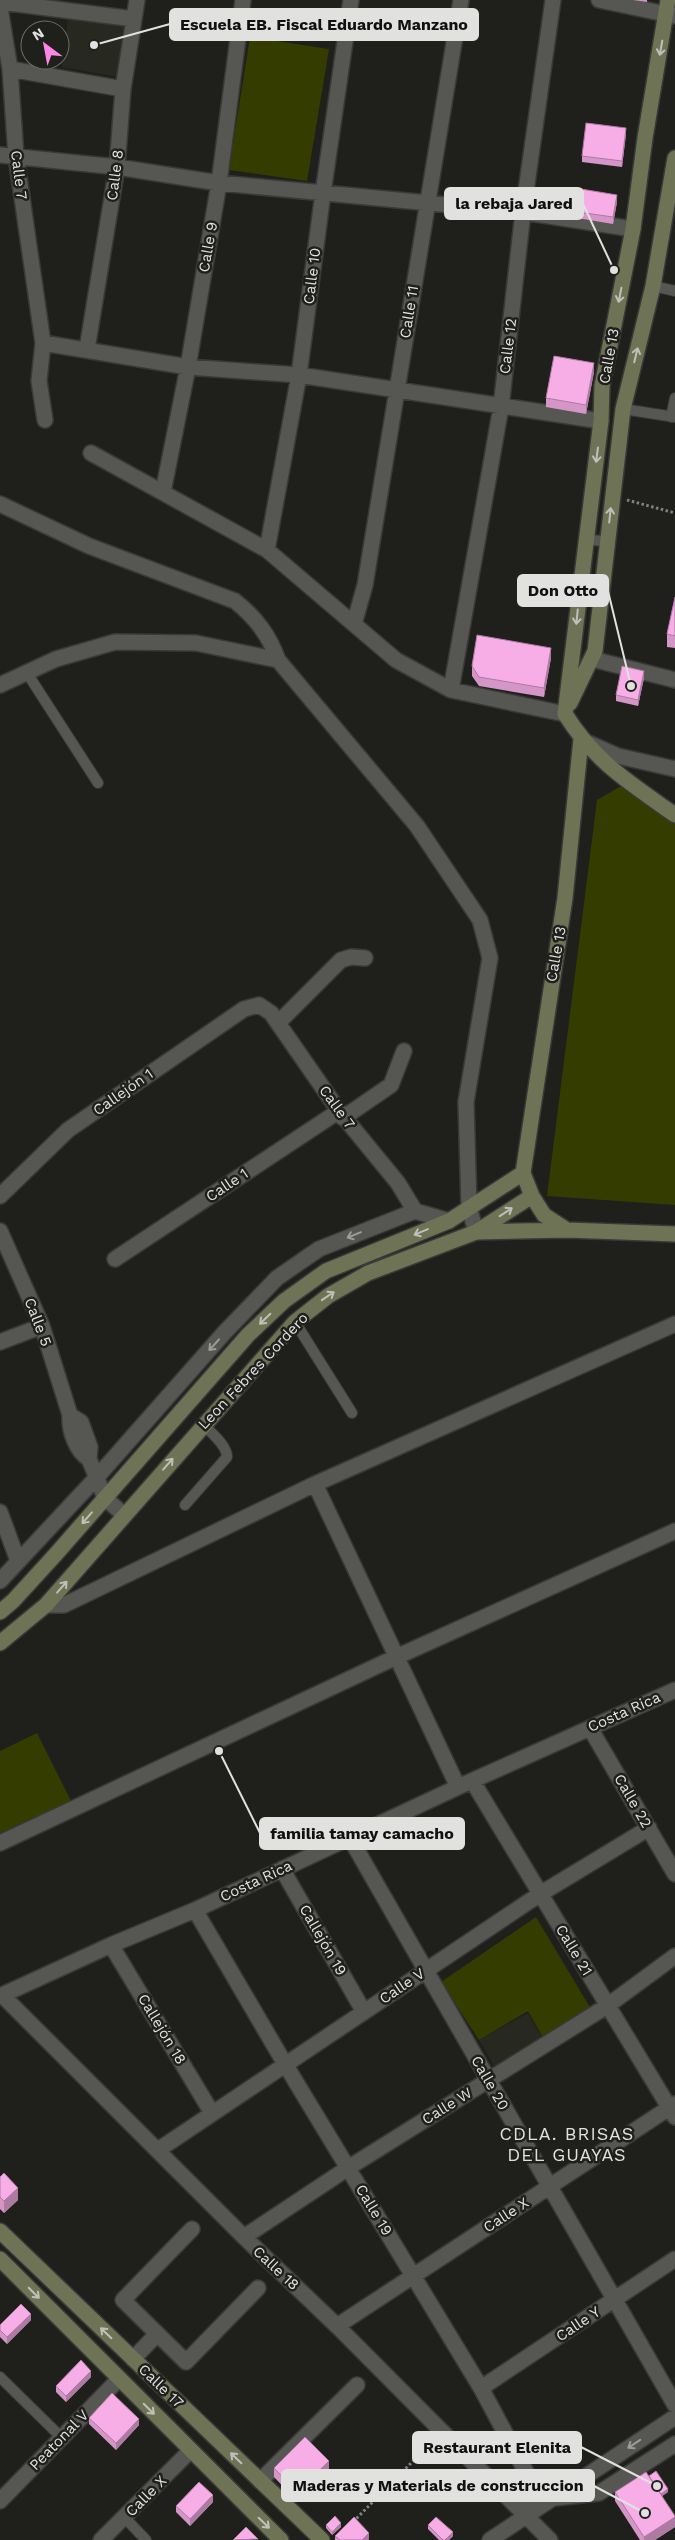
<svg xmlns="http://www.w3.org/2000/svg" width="675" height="2540" viewBox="0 0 675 2540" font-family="'Work Sans',sans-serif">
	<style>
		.built { fill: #272920 }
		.green { fill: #343c00 }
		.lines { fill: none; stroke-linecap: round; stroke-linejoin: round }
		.lane-casing { stroke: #393a37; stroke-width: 12 }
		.street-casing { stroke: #393a37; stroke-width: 18 }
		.secondary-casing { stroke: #393a37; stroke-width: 18 }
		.path { stroke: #80817e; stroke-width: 3; stroke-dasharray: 2.5 2.5; stroke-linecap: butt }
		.lane { stroke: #565753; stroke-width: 10 }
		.street { stroke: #565753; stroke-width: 15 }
		.secondary { stroke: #6e7356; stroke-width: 15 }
		.wall { fill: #d496c7 }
		.shaded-wall { fill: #ad7aa2 }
		.building { fill: #f7aee7; stroke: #ad7aa2 }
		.oneway { stroke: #bec1b7 }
		.oneway2 { stroke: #9c9c9a }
		.labels { text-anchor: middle; stroke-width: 5; stroke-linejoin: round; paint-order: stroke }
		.street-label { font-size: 15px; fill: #e1e2e0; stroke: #1f201c }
		.quarter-label { font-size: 18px; letter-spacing: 1px; fill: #e1e2e0; stroke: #1f201c }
		.leader { fill: none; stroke: #e1e2e0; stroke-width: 2 }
		.callout-dot { fill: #e1e2e0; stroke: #1f201c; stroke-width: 2 }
		.callout { fill: #e1e2e0; stroke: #e1e2e0; stroke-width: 2 }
		.callout-label { font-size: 16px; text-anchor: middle; font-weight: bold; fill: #111 }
	</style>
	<rect width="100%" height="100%" fill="#1f201c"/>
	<path class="built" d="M68,17L126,22L119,77L62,67Z
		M528,2013L544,2041L496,2069L479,2040Z"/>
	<path class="green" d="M250,37L329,49L307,181L229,170Z
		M623,785L675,822V1205L547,1196L597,800Z
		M37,1733L71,1801L0,1833V1751Z
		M536,1917L591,2009L545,2041L528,2011L479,2040L441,1982Z"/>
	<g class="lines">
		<g class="lane-casing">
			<path id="lane" d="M653,286L675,291
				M623,409L675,417
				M671,417L675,398
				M587,540L607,541
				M27,673L98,783
				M295,1322L352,1413
				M185,1505L227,1457C227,1445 211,1433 203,1424
				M0,2377L61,2437
				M124,2517L146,2540"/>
		</g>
		<g class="street-casing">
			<path id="street" d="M599,0L675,16
				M0,2L134,19
				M0,8L10,69L16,156L43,343L39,381L45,420
				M10,69L123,89
				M0,155L117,167L219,183L523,212L633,229
				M43,343L188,367L299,375L601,421
				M87,349L117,167L123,89L137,0
				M91,453L267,550L396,660L451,690L565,714
				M163,492L188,367L219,183L243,0
				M0,504L89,546L235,601C256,618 269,635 278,660L417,826L480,920L490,958L466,1102L469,1207L476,1232
				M267,550L299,375L323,193L351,0
				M354,624L365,585L461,0
				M592,659L675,680
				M0,685L56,659L115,642L196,643L278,660
				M451,690L501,407L523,212L553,0
				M584,741L618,756L675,769
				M278,1023L341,960L351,957L365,958
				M343,1118L391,1085L404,1051
				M0,1196L68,1130L244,1009L259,1005L271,1013L339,1111L398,1183L415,1211
				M0,1231L42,1326L70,1415C69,1431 76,1451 89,1459
				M115,1259L339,1111
				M0,1342L42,1326
				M70,1415L81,1422L90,1447L89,1459L105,1498L124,1515
				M315,1484L458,1787
				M0,1512L18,1561
				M0,1581L97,1477L224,1333L277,1278L319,1249L415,1211L449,1221
				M46,1605H64L315,1484L675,1324
				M590,1728L675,1874
				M473,1782L675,2117
				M350,1838L675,2405
				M0,1843L394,1658L675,1531
				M282,1869L364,2012
				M195,1910L285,2064L481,2388L533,2485L526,2516
				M111,1945L212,2113
				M2,1995L244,2237L337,2326L550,2540
				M0,1996L111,1945L195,1910L458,1787L675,1690
				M158,2150L540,1894L649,1828
				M192,2229L123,2300L186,2362L258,2288
				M244,2237L348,2168L607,2006L675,1956
				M337,2326L675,2104
				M133,2359L157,2334
				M481,2388L675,2259
				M260,2481L357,2385
				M555,2498L599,2493L675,2444
				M0,2501L119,2379
				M101,2540L190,2451
				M490,2540L675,2417"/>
		</g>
		<g class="secondary-casing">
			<path id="secondary" d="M668,0L645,138L633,229L602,386L601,421L565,714C595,762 630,783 675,815
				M570,703L595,651L623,409L653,286L675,158
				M581,739L565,898L523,1173L532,1196L544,1215L567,1230L675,1234
				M477,1232L567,1230
				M0,1612L13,1601L56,1554L248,1335L284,1301L326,1271L449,1221L523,1173
				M0,1643L46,1605L295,1322L328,1296L368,1273L476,1232L532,1196
				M0,2231L322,2540
				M0,2259L281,2540"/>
		</g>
		<path class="path" d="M627,500L675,513
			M353,2522L417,2457"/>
		<use href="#lane" class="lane"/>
		<use href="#street" class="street"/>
		<use href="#secondary" class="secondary"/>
	</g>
	<path class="wall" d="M633,0H647V2Z
		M626,134L622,167L582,162V156Z
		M617,202L613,224L571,217V211Z
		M594,372L586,414L546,407V398Z
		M675,597V648L667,647V634Z
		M551,658L544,697L479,686L472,676V666Z
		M644,678L638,706L616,701V695Z
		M0,2177L18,2200L4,2213L0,2209Z
		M31,2320L7,2344L0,2337V2325Z
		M91,2377L66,2402L56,2392V2386Z
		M89,2418L139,2425L116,2450L89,2424Z
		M274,2468L329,2470L297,2501L274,2477Z
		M649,2476L668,2492L662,2496L675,2527L655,2540H640L615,2501V2492Z
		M213,2502L190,2526L176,2512V2506Z
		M326,2525L341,2527L332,2535L326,2528Z
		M428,2525L453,2536L449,2540H439L428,2529Z
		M335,2536L369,2539L368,2540H335Z"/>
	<path class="shaded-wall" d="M626,128V134L622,167V161Z
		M617,195V202L613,224V217Z
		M594,363V372L586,414V405Z
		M551,648V658L544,697V688Z
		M644,671V678L638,706V700Z
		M18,2188V2200L4,2213V2201Z
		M31,2314V2320L7,2344V2337Z
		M91,2371V2377L66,2402V2396Z
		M139,2419V2425L116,2450V2443Z
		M329,2461V2470L297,2501V2492Z
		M668,2489V2492L658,2499V2496Z
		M213,2495V2502L190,2526V2519Z
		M675,2517V2527L655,2540H644V2537Z
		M341,2523V2527L332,2535V2532Z
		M453,2532V2536L449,2540H445Z
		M369,2533V2539L368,2540H362Z"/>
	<path class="building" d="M586,123L626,128L622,161L582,156Z
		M575,188L617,195L613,217L571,211Z
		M554,356L594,363L586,405L546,398Z
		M675,597V636L667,634Z
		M477,635L551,648L544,688L479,677L472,666Z
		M622,666L644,671L638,700L616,695Z
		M4,2173L18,2188L4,2201L0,2197V2177Z
		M21,2304L31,2314L7,2337L0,2330V2325Z
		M81,2360L91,2371L66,2396L56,2386Z
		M112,2393L139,2419L116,2443L89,2418Z
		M305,2437L329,2461L297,2492L274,2468Z
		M656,2471L668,2489L661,2494L649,2476Z
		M646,2472L675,2516V2517L644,2537L615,2492Z
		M199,2482L213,2495L190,2519L176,2506Z
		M335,2516L341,2523L332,2532L326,2525Z
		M354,2517L369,2533L362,2540H340L335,2536Z
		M436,2517L453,2532L445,2540H443L428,2525Z
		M246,2527L258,2539L233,2540Z"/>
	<defs><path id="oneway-shaft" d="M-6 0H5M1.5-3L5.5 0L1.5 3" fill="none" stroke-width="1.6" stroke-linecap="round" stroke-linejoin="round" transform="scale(1.25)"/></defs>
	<g class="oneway">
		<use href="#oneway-shaft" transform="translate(661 48) rotate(100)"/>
		<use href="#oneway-shaft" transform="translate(620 295) rotate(101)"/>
		<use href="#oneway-shaft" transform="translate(636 355) rotate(-76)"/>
		<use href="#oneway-shaft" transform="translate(597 455) rotate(97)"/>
		<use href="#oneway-shaft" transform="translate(610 515) rotate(-84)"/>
		<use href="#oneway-shaft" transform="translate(577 617) rotate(96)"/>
		<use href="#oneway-shaft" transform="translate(506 1212) rotate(-33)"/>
		<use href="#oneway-shaft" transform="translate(421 1232) rotate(157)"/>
		<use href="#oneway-shaft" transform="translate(328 1296) rotate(-34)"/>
		<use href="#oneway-shaft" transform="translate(265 1319) rotate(136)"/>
		<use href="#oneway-shaft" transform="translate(168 1464) rotate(-49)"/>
		<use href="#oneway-shaft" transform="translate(87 1518) rotate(131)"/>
		<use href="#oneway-shaft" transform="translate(62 1587) rotate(-49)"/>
		<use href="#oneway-shaft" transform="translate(34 2293) rotate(45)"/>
		<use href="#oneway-shaft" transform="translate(106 2333) rotate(-136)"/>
		<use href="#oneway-shaft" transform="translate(149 2409) rotate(45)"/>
		<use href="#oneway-shaft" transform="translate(236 2458) rotate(-136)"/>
		<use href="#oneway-shaft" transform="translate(264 2523) rotate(44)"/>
	</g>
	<g class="oneway2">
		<use href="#oneway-shaft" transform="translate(354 1235) rotate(158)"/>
		<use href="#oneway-shaft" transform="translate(214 1345) rotate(132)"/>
		<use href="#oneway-shaft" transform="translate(634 2444) rotate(146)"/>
	</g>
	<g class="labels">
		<g class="street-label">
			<text transform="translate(19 175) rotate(83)" y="5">Calle 7</text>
			<text transform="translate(115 175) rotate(-83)" y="5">Calle 8</text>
			<text transform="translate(208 247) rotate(-80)" y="5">Calle 9</text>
			<text transform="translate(312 276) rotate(-83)" y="5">Calle 10</text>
			<text transform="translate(409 312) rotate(-81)" y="5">Calle 11</text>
			<text transform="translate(508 346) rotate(-83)" y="5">Calle 12</text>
			<text transform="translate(609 356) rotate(-80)" y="5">Calle 13</text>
			<text transform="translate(556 954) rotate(-80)" y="5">Calle 13</text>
			<text transform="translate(123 1092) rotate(-35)" y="5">Callejón 1</text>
			<text transform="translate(337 1107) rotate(54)" y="5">Calle 7</text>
			<text transform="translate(227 1185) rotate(-34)" y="5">Calle 1</text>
			<text transform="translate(38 1322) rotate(69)" y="5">Calle 5</text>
			<text transform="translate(253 1371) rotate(-47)" y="5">Leon Febres Cordero</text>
			<text transform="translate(624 1712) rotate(-24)" y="5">Costa Rica</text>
			<text transform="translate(633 1801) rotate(60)" y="5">Calle 22</text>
			<text transform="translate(256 1881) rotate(-25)" y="5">Costa Rica</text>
			<text transform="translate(323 1940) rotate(60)" y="5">Callejón 19</text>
			<text transform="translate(574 1950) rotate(59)" y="5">Calle 21</text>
			<text transform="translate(402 1986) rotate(-34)" y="5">Calle V</text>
			<text transform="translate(162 2029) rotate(59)" y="5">Callejón 18</text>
			<text transform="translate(490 2083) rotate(60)" y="5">Calle 20</text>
			<text transform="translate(447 2106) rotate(-32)" y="5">Calle W</text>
			<text transform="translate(374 2210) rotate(59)" y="5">Calle 19</text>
			<text transform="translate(506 2215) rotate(-33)" y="5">Calle X</text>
			<text transform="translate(276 2268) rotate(43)" y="5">Calle 18</text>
			<text transform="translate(578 2324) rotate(-34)" y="5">Calle Y</text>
			<text transform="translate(161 2386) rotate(44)" y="5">Calle 17</text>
			<text transform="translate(59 2440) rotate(-46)" y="5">Peatonal V</text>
			<text transform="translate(146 2496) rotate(-45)" y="5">Calle X</text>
		</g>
		<g class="quarter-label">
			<text x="567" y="2140">CDLA. BRISAS<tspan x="567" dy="21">DEL GUAYAS</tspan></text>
		</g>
	</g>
	<path class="leader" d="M94 45L170 24M614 270L583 204M631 686L608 591M219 1751L260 1833M657 2486L581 2447M645 2513L594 2486"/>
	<g class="callout-dot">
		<circle cx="94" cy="45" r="5"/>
		<circle cx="614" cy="270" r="5"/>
		<circle cx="631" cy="686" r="5"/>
		<circle cx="219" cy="1751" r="5"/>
		<circle cx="657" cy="2486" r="5"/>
		<circle cx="645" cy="2513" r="5"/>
	</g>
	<g class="callout">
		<rect x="170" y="9" width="308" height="31" rx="5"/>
		<rect x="445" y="188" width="138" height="31" rx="5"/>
		<rect x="518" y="575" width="90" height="31" rx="5"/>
		<rect x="260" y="1818" width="204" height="31" rx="5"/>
		<rect x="413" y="2432" width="168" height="31" rx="5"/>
		<rect x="282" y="2470" width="312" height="31" rx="5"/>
	</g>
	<g class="callout-label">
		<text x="324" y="30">Escuela EB. Fiscal Eduardo Manzano</text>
		<text x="514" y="209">la rebaja Jared</text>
		<text x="563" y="596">Don Otto</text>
		<text x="362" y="1839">familia tamay camacho</text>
		<text x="497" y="2453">Restaurant Elenita</text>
		<text x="438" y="2491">Maderas y Materials de construccion</text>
	</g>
	<g transform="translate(45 45) rotate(328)"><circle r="24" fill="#1f201c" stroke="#6d6e6a"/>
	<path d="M0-4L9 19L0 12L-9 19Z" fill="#fb87e5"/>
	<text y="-8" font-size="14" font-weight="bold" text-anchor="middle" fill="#e1e2e0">N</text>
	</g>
</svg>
